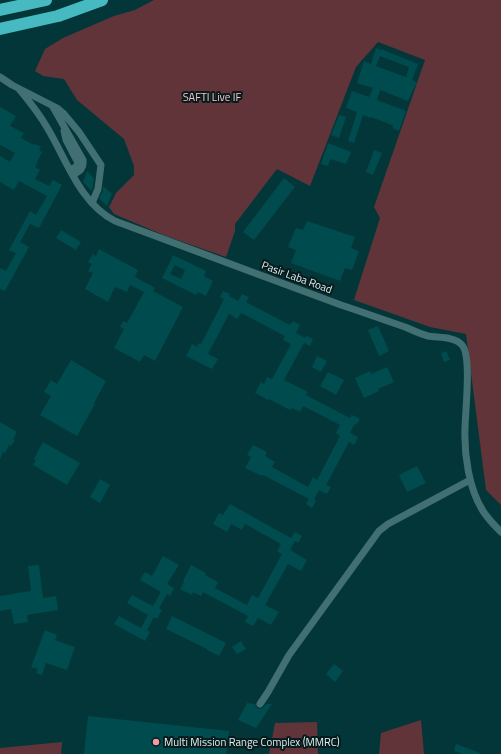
<svg xmlns="http://www.w3.org/2000/svg" width="501" height="754" viewBox="0 0 501 754" font-family="'Titillium Web',sans-serif">
	<style>
		.green { fill: #61343a }
		.building { fill: #004b4e; fill-rule: evenodd }
		.lines { fill: none; stroke-linecap: round; stroke-linejoin: round }
		.street { stroke: #426f71; stroke-width: 7 }
		.highway { stroke: #46bac0; stroke-width: 12 }
		.poi-dot { fill: #f49aa4; stroke: #081a1b; stroke-width: 1.5 }
		.labels { text-anchor: middle; stroke-width: 4; stroke-linejoin: round; paint-order: stroke }
		.park-label { font-size: 11px; fill: #f6c6ca; stroke: #081a1b }
		.street-label { font-size: 11px; fill: #daf2f3; stroke: #081a1b }
		.poi-label { font-size: 11px; fill: #daf2f3; stroke: #081a1b; text-anchor: start }
	</style>
	<rect width="100%" height="100%" fill="#033638"/>
	<path class="green" d="M154,0H501V505L486,490L466,334L430,327L354,300L380,218L374,207L425,60L378,42L356,67L310,186L277,169L235,224V231L226,257L166,236L114,214L109,207L116,193L134,175V166L124,139L77,100L64,79L43,76L35,71L45,49L63,38L114,16L135,10Z
		M421,720L424,754H379L381,733Z
		M317,722L318,754H269L275,723Z
		M62,742L61,754H0V748Z"/>
	<path class="building" d="M376,48L381,50V49L418,64L412,80L417,82L408,101L380,90L377,100L406,111L399,131L392,128L394,126L371,117L370,118L363,115L354,143L348,141L357,112L346,108L352,91L369,97L373,88L357,83L364,61L371,64ZM380,56L409,67L406,77L376,66Z
		M0,107L16,116L10,126L24,133L21,138L34,145L35,144L41,147L39,150L42,152L35,167L40,170L35,179L49,186L53,180L62,185L39,228L30,224L20,242L29,247L5,291L0,289V268L6,271L16,253L9,250L30,211L36,215L47,196L19,181L14,190L0,182V156L10,162L15,153L0,145Z
		M339,115L346,117L339,138L331,135Z
		M328,143L351,152L346,164L330,159L328,166L321,164Z
		M374,150L382,153L373,175L366,172Z
		M87,171L94,178L92,191L83,182Z
		M284,178L295,187L254,240L243,232Z
		M103,186L112,194L107,206L99,198L103,191Z
		M307,221L355,237L351,248L359,251L352,270L345,268L340,281L291,263L296,250L288,247L296,228L303,230Z
		M61,230L81,242L76,250L56,238Z
		M99,249L138,270L135,277L155,288L153,291L183,307L155,361L144,355L140,362L114,348L124,329L120,327L123,321L127,323L144,292L130,285L127,292L115,287L108,302L85,289L93,273L88,271L92,264L88,262L93,254L96,256Z
		M173,255L206,271L204,276L213,281L206,296L198,292L196,295L162,278L170,262ZM175,265L185,270L181,279L170,274Z
		M223,291L230,294L229,296L238,301L242,294L249,297L246,302L290,325L293,321L300,325L296,333L305,338L307,336L313,339L310,346L304,343L284,380L308,392L306,395L350,418L352,415L360,419L356,425L355,424L350,433L358,437L354,445L349,442L326,485L331,487L327,494L319,490L314,500L316,501L312,508L306,504L309,499L263,475L262,476L245,468L251,457L247,455L253,445L267,452L265,456L275,462L272,467L308,487L313,477L317,480L340,436L336,433L340,425L303,406L300,412L292,408L290,410L269,399L268,400L255,393L261,382L264,384L267,377L272,379L291,344L283,340L285,336L241,313L237,319L229,314L208,354L218,359L212,369L186,356L192,344L197,347L199,343L201,344L224,299L220,297Z
		M378,326L389,351L379,356L368,330Z
		M446,351L450,360L444,362L441,353Z
		M317,356L327,361L321,372L312,367Z
		M71,360L106,381L94,403L95,404L77,436L40,415L51,396L44,392L51,380L57,384Z
		M387,367L394,382L378,389L379,391L364,398L355,378L370,371L371,374Z
		M328,372L344,380L336,395L320,386Z
		M0,422L17,432L13,439L15,440L11,446L9,445L5,453L3,452L0,459Z
		M43,442L80,463L67,485L33,465L36,460L34,459Z
		M417,466L426,483L407,492L399,475Z
		M100,479L110,485L100,503L90,497Z
		M230,504L291,538L295,532L302,536L298,543L295,541L290,550L307,560L301,571L288,564L265,605L279,612L271,625L258,618L253,626L245,622L248,616L203,592L201,596L193,592L192,595L180,589L184,582L183,581L191,565L206,573L205,575L218,582L215,588L247,605L252,595L258,598L282,554L277,551L281,544L245,524L242,530L231,524L227,532L213,524L219,513L223,515Z
		M163,556L179,565L167,584L174,588L170,596L167,594L159,608L162,610L157,619L154,617L147,630L150,632L145,641L114,624L119,616L141,628L148,615L127,603L132,595L153,606L161,592L140,580L145,572L152,576Z
		M39,565L43,598L56,596L58,610L27,615L28,622L14,624L11,609L0,611V596L31,591L28,566Z
		M172,616L226,643L219,656L207,650V649L166,629Z
		M45,630L57,635L55,640L75,647L67,670L46,663L42,675L36,673L38,669L31,667Z
		M241,641L246,649L237,654L232,647Z
		M334,664L343,671L335,682L326,674Z
		M247,703L255,704L257,708L260,709L263,708L266,704H272L256,728L238,720Z
		M88,716L229,731L226,754H84Z
		M456,744L480,753V754H463L454,751Z"/>
	<g class="lines">
		<path class="street" d="M0,77L12,85L57,108L64,114L79,132L101,165L98,189L92,203
			M19,89C30,102 40,115 48,129C67,161 80,203 115,221L341,305L353,309C370,315 388,321 405,327C412,330 420,334 428,336C438,338 454,336 462,345C472,356 465,413 465,429C464,455 469,489 483,511C488,519 495,526 501,532
			M53,107L83,160C84,169 80,171 73,175
			M64,131L66,140L78,163L76,167L70,170
			M260,704L268,692L289,655L379,531L388,524L470,480"/>
		<path class="highway" d="M0,10L46,0
			M0,29L58,16L102,0"/>
	</g>
	<circle class="poi-dot" cx="156" cy="742" r="4"/>
	<g class="labels">
		<g class="park-label">
			<text x="212" y="101">SAFTI Live IF</text>
		</g>
		<g class="street-label">
			<text transform="translate(297 277) rotate(20)" y="4">Pasir Laba Road</text>
		</g>
		<g class="poi-label">
			<text x="164" y="746">Multi Mission Range Complex (MMRC)</text>
		</g>
	</g>
</svg>
